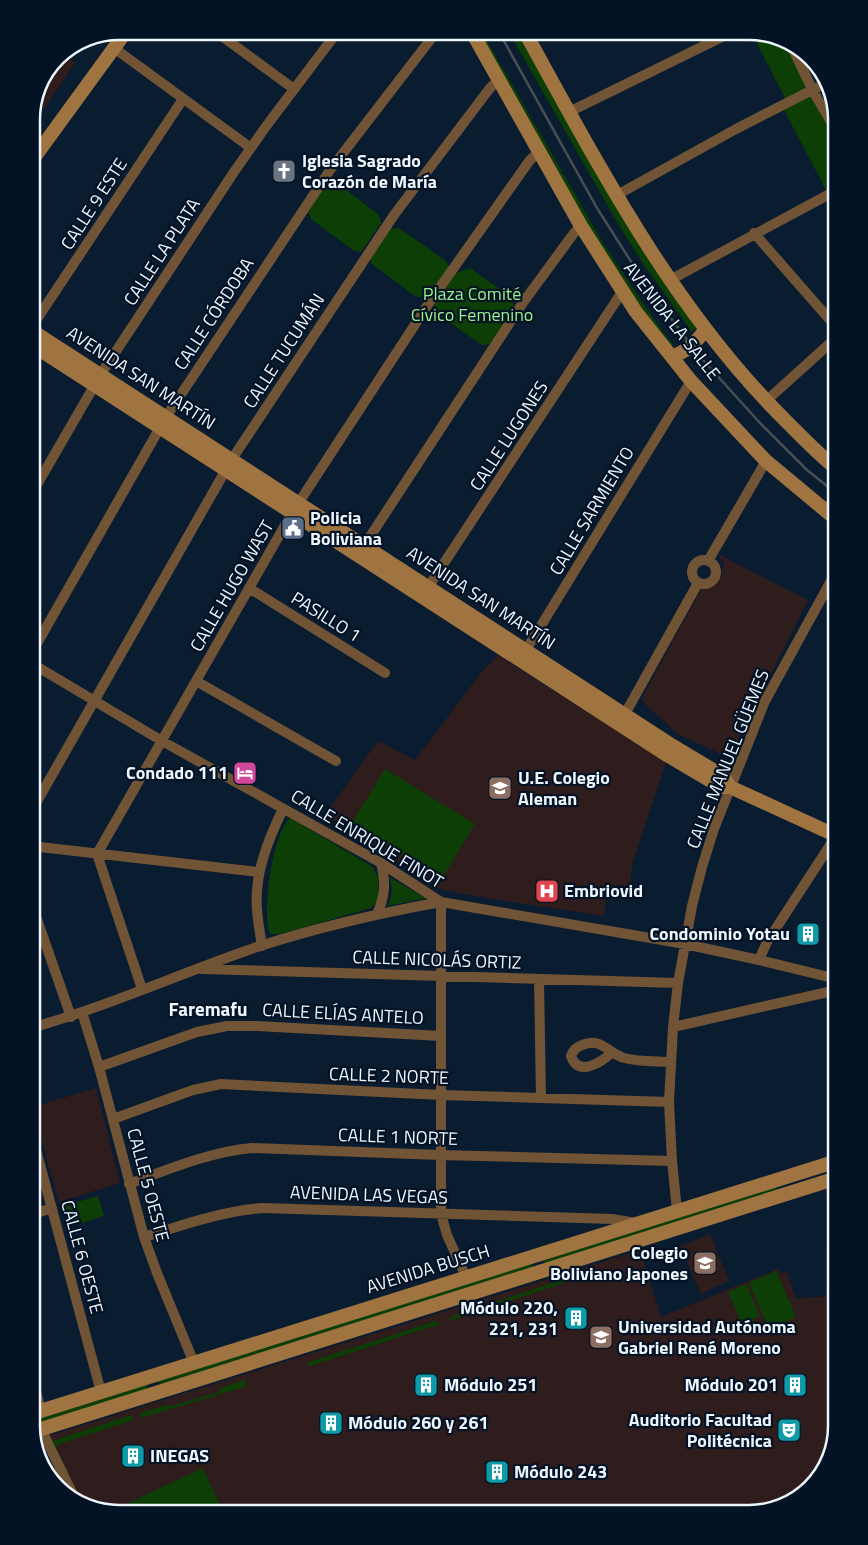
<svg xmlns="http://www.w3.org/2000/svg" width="868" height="1545" viewBox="0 0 868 1545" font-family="'Titillium Web',sans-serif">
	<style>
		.education { fill: #2f1c1c }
		.green { fill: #0c3e05 }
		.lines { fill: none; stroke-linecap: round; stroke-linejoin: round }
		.stream { stroke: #474f52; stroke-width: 2.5 }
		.minor { stroke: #705435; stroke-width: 10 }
		.secondary { stroke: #a07441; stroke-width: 14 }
		.labels { text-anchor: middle; stroke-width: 4.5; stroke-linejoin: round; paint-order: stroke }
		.poi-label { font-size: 18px; font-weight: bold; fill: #edf5fd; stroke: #031325; text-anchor: start }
		.street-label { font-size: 18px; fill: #edf5fd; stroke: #031325 }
		.park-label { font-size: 18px; fill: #99f18c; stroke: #031325 }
		.neighbourhood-label { font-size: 19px; font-weight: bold; fill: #edf5fd; stroke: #031325 }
		.rim { fill: none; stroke: #edf5fd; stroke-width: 2.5 }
	</style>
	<rect width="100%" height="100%" fill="#0a1c30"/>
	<path class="education" d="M61,54L75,63L31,128V113L57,57Z
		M720,555L808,600L730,756H725L678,734L645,704L642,698L703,586H710L721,577L724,563L719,557Z
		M498,655L560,695L575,702L666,762L632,865L630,886L608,885L604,916L468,895L440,889L325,815L378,741L415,760L480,674Z
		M96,1088L120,1183L59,1202L32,1107Z
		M837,1187V1432L822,1475L783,1507L749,1514H113L81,1503L48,1436L640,1250L661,1317L778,1269L781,1273L787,1272L796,1299L826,1296L827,1201L825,1191Z
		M710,1234L729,1281L701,1294L680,1246Z"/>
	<path class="green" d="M755,31L785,42L805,84L804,90L786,100L751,32Z
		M478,34H483L603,243L650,314L673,345L669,346C593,250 538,140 478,34Z
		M510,34H520L695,323L696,328L692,332L642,262L618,224Z
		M809,97L812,98L837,141V185L826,190L784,110Z
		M337,183L379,215L381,223L361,252L354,251L311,219L307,208L324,184Z
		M399,228L446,261L450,270L430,296L416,297L372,264L369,257L390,229Z
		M470,268L511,297L514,307L490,344L482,345L436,313L434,304L456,273Z
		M385,769L475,824L442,879L351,824Z
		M290,818L373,867L378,878V901L371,908L280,934H270C261,913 273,832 290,818Z
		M389,877L426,898L387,906C393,897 393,887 389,877Z
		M776,1185L777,1190L771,1193L547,1263L544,1262L543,1259Z
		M98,1196L104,1216L69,1227L63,1206Z
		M532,1263L533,1265L531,1268L161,1384L158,1383L159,1379Z
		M776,1271L796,1317L769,1329L749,1283Z
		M585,1272L591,1274L449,1321L450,1317Z
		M746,1284L760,1316L742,1324L728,1292Z
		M436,1321L440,1324L310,1366L306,1363Z
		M245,1380L247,1386L142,1418L140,1413L167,1405L171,1406L219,1392L221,1388Z
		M147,1384V1387L144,1390L31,1426V1419Z
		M132,1415L134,1420L59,1444L56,1449L53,1443L55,1440Z
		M203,1468L224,1514H130L126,1504Z"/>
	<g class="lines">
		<path class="stream" d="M500,34L597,208L644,282L688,341
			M694,350L760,423L807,470L837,494"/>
		<path class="minor" d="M223,37L294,89
			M790,43L813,91L837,132
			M114,48L251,148
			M569,112L732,32
			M617,195L736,129L828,82
			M754,233L837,328
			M670,280L837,190
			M31,328L183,99
			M766,401L837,337
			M31,495L101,374L234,172L267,125L335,35
			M360,552L522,304L574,233L581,226
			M692 572a12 12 0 1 1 24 0a12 12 0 1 1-24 0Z
			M708,561L766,461
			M249,588L385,673
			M425,592L622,292
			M31,654L166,417L330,170L434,35
			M523,655L691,381
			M31,663L162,741L381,863L441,902L685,944L759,960L837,979
			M196,681L336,761
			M621,721L698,583
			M31,812L232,459L394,215L490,88L498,80
			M31,846L259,872
			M31,902L71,1017
			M377,914C385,897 386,882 381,863
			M262,946C260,934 258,922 257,910C254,874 268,840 283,809
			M759,960L767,942L836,836
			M202,969L678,983
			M539,980L541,1097
			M142,989L97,854L292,513L431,300L530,160L540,151
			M82,1012L99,1067L144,1237L157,1273L194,1363
			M673,1027L837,990
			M31,1028C109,1006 183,972 260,946C319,927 380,913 441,902V1214L447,1235L466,1277
			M612,1052C602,1062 578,1078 571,1056C573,1050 576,1047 582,1045C602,1037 607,1053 624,1058C639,1062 656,1061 671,1062
			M99,1067L197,1032L227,1026H257L441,1036
			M113,1119L193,1090L221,1084L441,1095L669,1102
			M31,1131L101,1392
			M129,1184C169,1169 209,1152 252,1148L440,1155L672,1161
			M677,1211L672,1161L669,1102L673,1027L678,983L692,906L702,867L714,829L765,701L837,570
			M31,1215L52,1208
			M144,1237C183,1225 222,1211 263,1208L612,1219L636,1223
			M31,1372L41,1411
			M41,1429L76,1501"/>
		<path class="secondary" d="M473,34L581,226L636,312L691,381L766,461L837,520
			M526,34C601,170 675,312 787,422C803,438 819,455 837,469
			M31,162L122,37
			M31,330L673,746L723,776L730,787
			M31,344L667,755L721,787H730L837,836
			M672,356C682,355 702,338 705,328
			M31,1414L837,1161
			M32,1432L837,1178"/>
	</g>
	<defs>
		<g id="church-square" transform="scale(1.25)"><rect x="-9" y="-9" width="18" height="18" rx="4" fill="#6b7280" stroke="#031325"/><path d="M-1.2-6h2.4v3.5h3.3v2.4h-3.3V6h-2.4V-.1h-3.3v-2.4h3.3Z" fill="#fff"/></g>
		<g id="civic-square" transform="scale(1.25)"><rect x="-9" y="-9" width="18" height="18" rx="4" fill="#5c6f8a" stroke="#031325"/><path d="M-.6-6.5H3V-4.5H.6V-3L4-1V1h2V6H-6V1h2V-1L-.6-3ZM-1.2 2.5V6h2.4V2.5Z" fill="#fff"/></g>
		<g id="hotel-square" transform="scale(1.25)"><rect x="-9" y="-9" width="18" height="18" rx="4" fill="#d1479c" stroke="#031325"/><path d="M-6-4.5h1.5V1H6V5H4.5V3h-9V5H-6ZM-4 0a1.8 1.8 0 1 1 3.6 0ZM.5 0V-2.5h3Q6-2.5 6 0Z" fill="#fff"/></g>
		<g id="school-square" transform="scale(1.25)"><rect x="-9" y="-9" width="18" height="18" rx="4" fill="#8d6e63" stroke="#031325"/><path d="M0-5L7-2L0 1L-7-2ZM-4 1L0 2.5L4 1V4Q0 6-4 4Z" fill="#fff"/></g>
		<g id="hospital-square" transform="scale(1.25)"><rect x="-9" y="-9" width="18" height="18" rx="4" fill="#e0444e" stroke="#031325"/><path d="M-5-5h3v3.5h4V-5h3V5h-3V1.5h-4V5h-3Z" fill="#fff"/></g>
		<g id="building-square" transform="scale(1.25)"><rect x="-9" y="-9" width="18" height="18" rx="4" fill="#0f9aa8" stroke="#031325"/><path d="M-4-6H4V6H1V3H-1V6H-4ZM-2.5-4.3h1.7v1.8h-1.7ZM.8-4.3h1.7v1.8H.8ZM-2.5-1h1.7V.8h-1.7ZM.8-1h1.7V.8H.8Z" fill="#fff"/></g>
		<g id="university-square" transform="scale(1.25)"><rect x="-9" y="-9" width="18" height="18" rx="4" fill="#8d6e63" stroke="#031325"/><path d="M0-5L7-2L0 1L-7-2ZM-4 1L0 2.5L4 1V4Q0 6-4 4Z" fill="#fff"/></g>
		<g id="theatre-square" transform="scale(1.25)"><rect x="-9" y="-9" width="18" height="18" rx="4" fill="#0f9aa8" stroke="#031325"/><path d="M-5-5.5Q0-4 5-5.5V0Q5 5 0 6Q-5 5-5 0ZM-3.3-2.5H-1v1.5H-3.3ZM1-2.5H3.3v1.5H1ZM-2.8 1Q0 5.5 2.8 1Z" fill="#fff"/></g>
	</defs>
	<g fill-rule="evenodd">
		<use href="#church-square" x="284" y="171"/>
		<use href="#civic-square" x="293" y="528"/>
		<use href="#hotel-square" x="245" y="773"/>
		<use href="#school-square" x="500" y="788"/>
		<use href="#hospital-square" x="547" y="891"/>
		<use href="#building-square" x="808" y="934"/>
		<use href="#school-square" x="705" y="1263"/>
		<use href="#building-square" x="576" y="1318"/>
		<use href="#university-square" x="601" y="1337"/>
		<use href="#building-square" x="426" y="1385"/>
		<use href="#building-square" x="795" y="1385"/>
		<use href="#building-square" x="331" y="1423"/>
		<use href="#theatre-square" x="789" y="1430"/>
		<use href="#building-square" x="133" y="1456"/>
		<use href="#building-square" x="497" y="1472"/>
	</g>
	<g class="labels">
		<g class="poi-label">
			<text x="302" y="167">Iglesia Sagrado<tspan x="302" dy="21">Corazón de María</tspan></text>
			<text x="310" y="524">Policia<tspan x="310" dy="21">Boliviana</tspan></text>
			<text x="228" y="779" text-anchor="end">Condado 111</text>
			<text x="518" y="784">U.E. Colegio<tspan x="518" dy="21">Aleman</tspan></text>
			<text x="564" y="897">Embriovid</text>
			<text x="790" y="940" text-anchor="end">Condominio Yotau</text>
			<text x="688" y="1259" text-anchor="end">Colegio<tspan x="688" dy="21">Boliviano Japones</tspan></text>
			<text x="558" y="1314" text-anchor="end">Módulo 220,<tspan x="558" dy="21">221, 231</tspan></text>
			<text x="618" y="1333">Universidad Autónoma<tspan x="618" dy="21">Gabriel René Moreno</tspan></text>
			<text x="444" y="1391">Módulo 251</text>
			<text x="778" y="1391" text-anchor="end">Módulo 201</text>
			<text x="772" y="1426" text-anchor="end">Auditorio Facultad<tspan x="772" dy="21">Politécnica</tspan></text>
			<text x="348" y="1429">Módulo 260 y 261</text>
			<text x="150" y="1462">INEGAS</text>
			<text x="514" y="1478">Módulo 243</text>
		</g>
		<g class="street-label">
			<text transform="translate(94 204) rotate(-57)" y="6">CALLE 9 ESTE</text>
			<text transform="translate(162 252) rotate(-57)" y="6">CALLE LA PLATA</text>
			<text transform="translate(214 314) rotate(-57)" y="6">CALLE CÓRDOBA</text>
			<text transform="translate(672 321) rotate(52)" y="6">AVENIDA LA SALLE</text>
			<text transform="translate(284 351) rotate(-57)" y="6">CALLE TUCUMÁN</text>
			<text transform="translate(141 378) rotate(33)" y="6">AVENIDA SAN MARTÍN</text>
			<text transform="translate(509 436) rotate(-57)" y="6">CALLE LUGONES</text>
			<text transform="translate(592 511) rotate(-59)" y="6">CALLE SARMIENTO</text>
			<text transform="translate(232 586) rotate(-60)" y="6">CALLE HUGO WAST</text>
			<text transform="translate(481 598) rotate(33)" y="6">AVENIDA SAN MARTÍN</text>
			<text transform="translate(326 617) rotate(32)" y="6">PASILLO 1</text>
			<text transform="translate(728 759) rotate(-68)" y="6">CALLE MANUEL GÜEMES</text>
			<text transform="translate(367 839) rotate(31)" y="6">CALLE ENRIQUE FINOT</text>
			<text transform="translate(437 960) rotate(2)" y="6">CALLE NICOLÁS ORTIZ</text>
			<text transform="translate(343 1014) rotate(3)" y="6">CALLE ELÍAS ANTELO</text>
			<text transform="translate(389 1076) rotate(2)" y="6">CALLE 2 NORTE</text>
			<text transform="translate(398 1137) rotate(2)" y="6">CALLE 1 NORTE</text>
			<text transform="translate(148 1185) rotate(75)" y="6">CALLE 5 OESTE</text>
			<text transform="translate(369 1195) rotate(2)" y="6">AVENIDA LAS VEGAS</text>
			<text transform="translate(82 1257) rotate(75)" y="6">CALLE 6 OESTE</text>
			<text transform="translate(428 1269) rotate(-17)" y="6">AVENIDA BUSCH</text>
		</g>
		<g class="park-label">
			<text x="472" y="300">Plaza Comité<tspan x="472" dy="21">Cívico Femenino</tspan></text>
		</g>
		<g class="neighbourhood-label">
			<text x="208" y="1016">Faremafu</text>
		</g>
	</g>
	<path d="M0 0H868V1545H0ZM119 40H749A79 79 0 0 1 828 119V1426A79 79 0 0 1 749 1505H119A79 79 0 0 1 40 1426V119A79 79 0 0 1 119 40Z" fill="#031325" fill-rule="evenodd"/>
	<path class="rim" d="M119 40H749A79 79 0 0 1 828 119V1426A79 79 0 0 1 749 1505H119A79 79 0 0 1 40 1426V119A79 79 0 0 1 119 40Z"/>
</svg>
